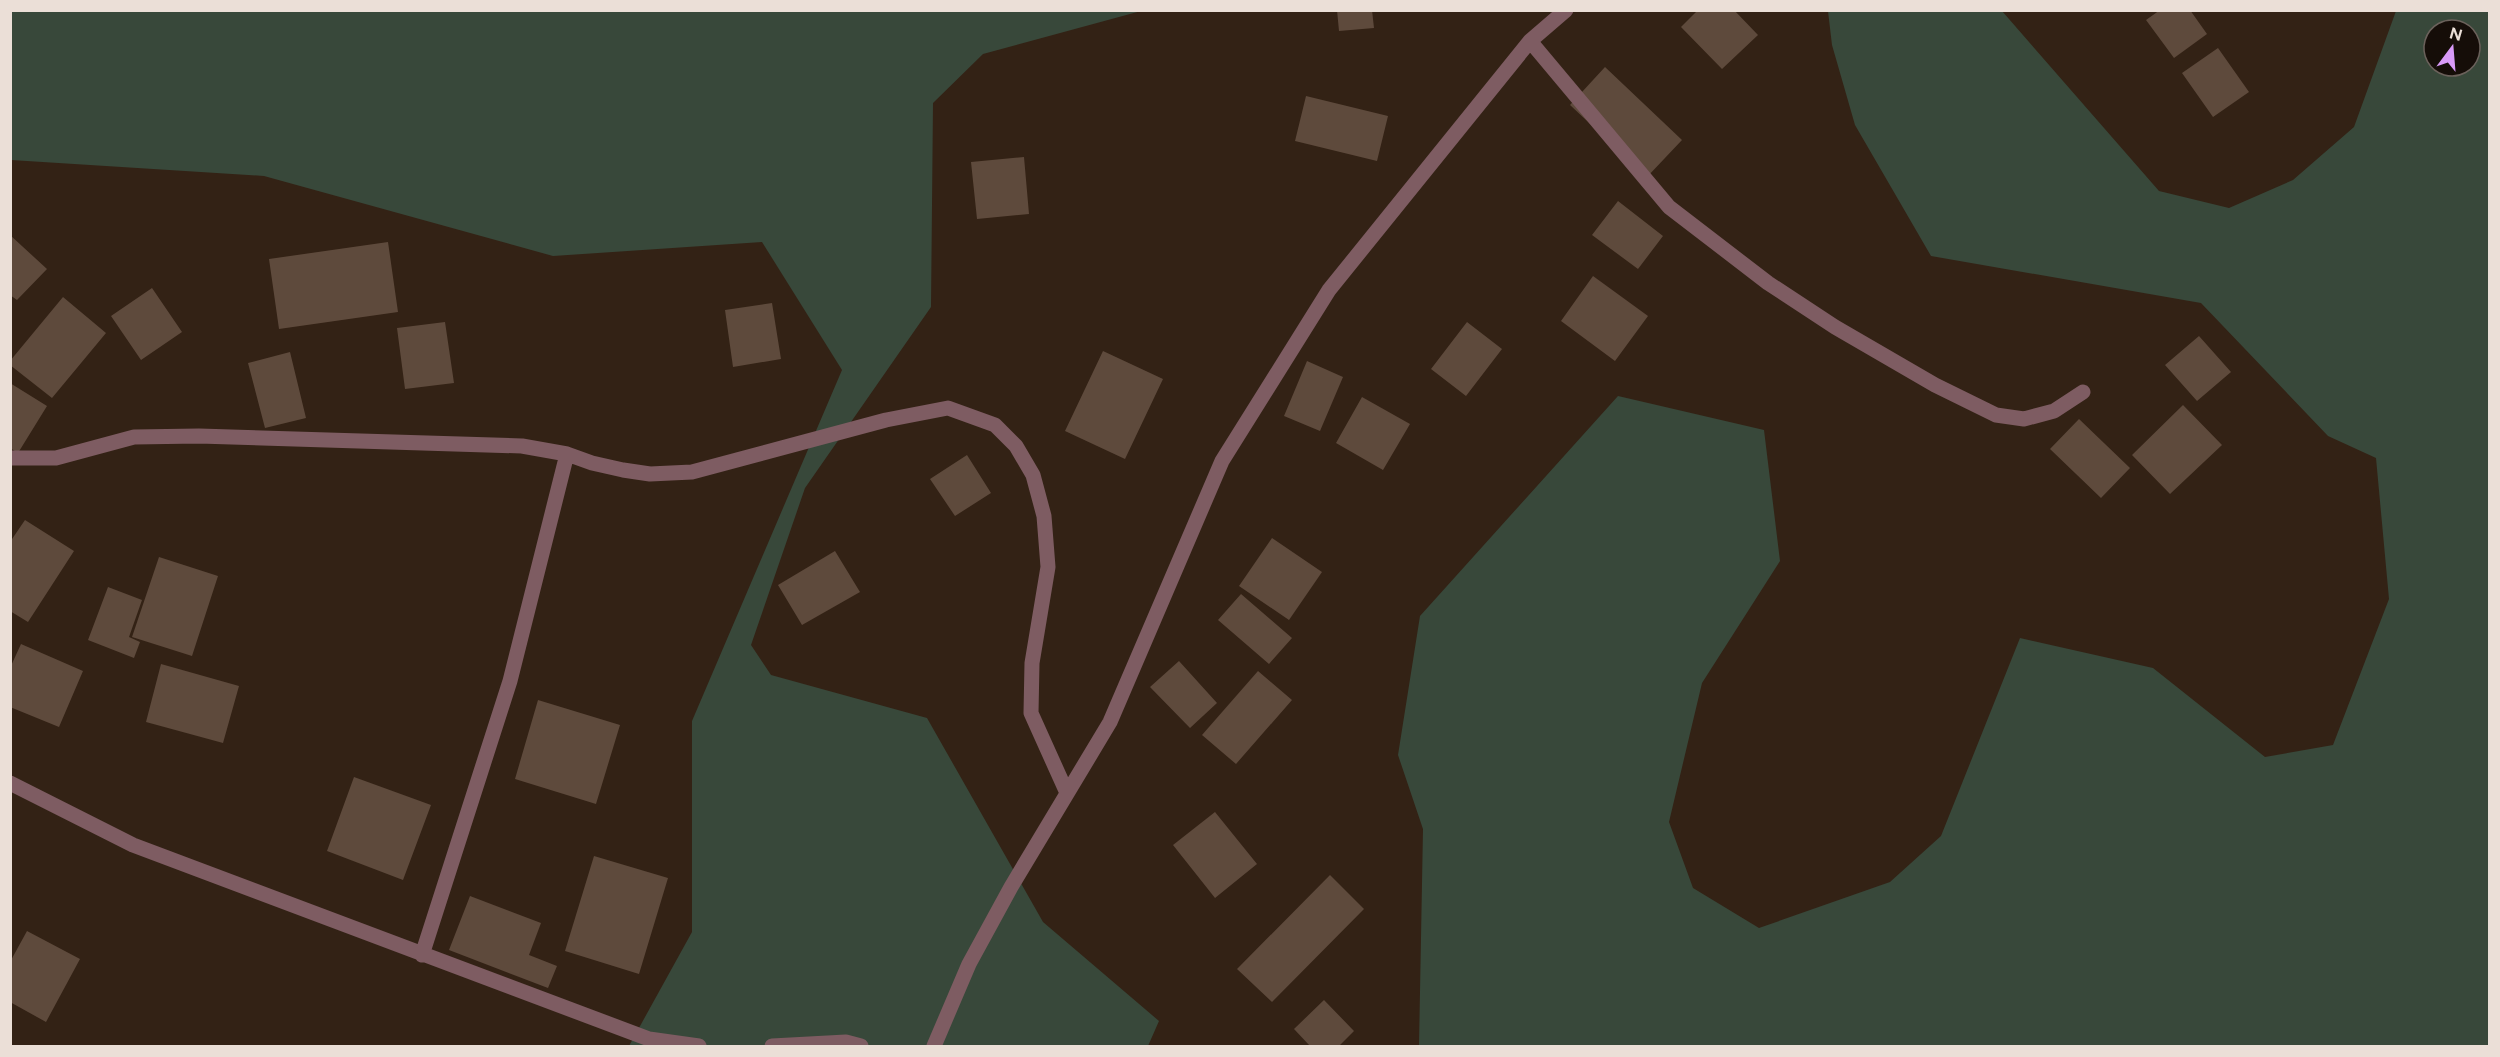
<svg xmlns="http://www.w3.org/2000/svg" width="2500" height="1057" viewBox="0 0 2500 1057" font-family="Figtree,sans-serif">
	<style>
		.green { fill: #38483a; fill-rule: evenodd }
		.building { fill: #5e4a3c }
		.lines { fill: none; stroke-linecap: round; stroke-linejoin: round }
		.minor { stroke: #7e5c62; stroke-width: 15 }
	</style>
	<rect width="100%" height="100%" fill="#332215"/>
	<path class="green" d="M10,11H1141L983,54L933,103L931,307L805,488L751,645L771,675L927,718L1043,922L1159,1021L1148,1046H629L692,932V721L842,370L762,242L553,256L264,176L11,160Z
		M1828,11H2002L2159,191L2229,208L2293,180L2354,127L2396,11H2489V1046H1419L1423,829L1398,755L1420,616L1618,396L1764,430L1780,561L1702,683L1669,822L1693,888L1759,928L1890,882L1941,836L2020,638L2153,668L2265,757L2333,745L2389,599L2376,458L2328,436L2201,303L1931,256L1855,125L1832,45ZM2434,30H2470V66H2434Z"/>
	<path class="building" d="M1337,10H1372L1374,28L1339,31Z
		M1698,10H1734L1758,35L1722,69L1681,27Z
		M2160,10H2190L2207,34L2174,58L2146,20Z
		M2218,48L2249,92L2213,117L2182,73Z
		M1605,67L1682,140L1647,177L1570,105Z
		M1306,96L1388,116L1377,161L1295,141Z
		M1024,157L1029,214L977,219L971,162Z
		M1618,201L1663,236L1638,269L1592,235Z
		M10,235L47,269L17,300L10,295Z
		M388,242L398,312L279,329L269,259Z
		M1593,276L1648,316L1615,361L1561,321Z
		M152,288L182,332L141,360L111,316Z
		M63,297L106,333L52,398L10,365V361Z
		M772,303L781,359L733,367L725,310Z
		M445,322L454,383L405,389L397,328Z
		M1467,322L1502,349L1466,396L1431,369Z
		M2199,336L2231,372L2197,401L2165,365Z
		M1103,351L1163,379L1125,459L1065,431Z
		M290,352L306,418L265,428L248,363Z
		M1307,361L1343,377L1320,431L1284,416Z
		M10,383L47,406L18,453L10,448Z
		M1362,397L1410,424L1383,470L1336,443Z
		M2183,405L2222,445L2170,494L2132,455Z
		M2079,419L2130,468L2101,498L2050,449Z
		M967,455L991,493L955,516L930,479Z
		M25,520L74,551L28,622L10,611V542Z
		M1272,538L1322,572L1289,620L1239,586Z
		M835,551L860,592L802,625L778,585Z
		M159,557L218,576L192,656L132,637Z
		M108,587L142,600L129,637L140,642L134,658L88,640Z
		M1241,594L1292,638L1269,664L1218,620Z
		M21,644L83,671L59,727L10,707V668Z
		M1179,661L1217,703L1190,728L1150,687Z
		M161,664L239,686L223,743L146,722Z
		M1258,671L1292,700L1236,764L1202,735Z
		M538,700L620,725L596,804L515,779Z
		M354,777L431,805L403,880L327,851Z
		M1215,812L1257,864L1215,898L1173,845Z
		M594,856L668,878L639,974L565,951Z
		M1330,875L1364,909L1272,1002L1237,969Z
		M470,896L541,923L529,955L557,966L548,988L449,950Z
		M27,931L80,959L46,1022L10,1002V962Z
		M1324,1000L1354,1031L1339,1046H1310L1294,1029Z"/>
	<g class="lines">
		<path class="minor" d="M1530,41L1669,207L1768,283L1835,327L1935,385L1996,415L2024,419L2054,411L2083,392
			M10,458H56L134,437L199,436L522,446L567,454L592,463L623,470L650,474L692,472L886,420L948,408L995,425L1016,446L1033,475L1044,516L1048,567L1032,663L1031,713L1067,793
			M10,783L133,845L649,1039L699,1046
			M422,955L510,681L567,454
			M772,1046L846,1042L861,1046
			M934,1046L969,964L1011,887L1110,722L1222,461L1329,290L1530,41L1566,10"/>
	</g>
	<rect width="2500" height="1057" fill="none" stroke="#ebdfd7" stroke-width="24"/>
	<g transform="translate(2452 48) rotate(16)"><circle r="28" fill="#150d08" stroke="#6b615b" stroke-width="1.5"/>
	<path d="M0-4.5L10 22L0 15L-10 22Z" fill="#d89af8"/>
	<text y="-9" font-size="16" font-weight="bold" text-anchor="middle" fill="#ebdfd7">N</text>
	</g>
</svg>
